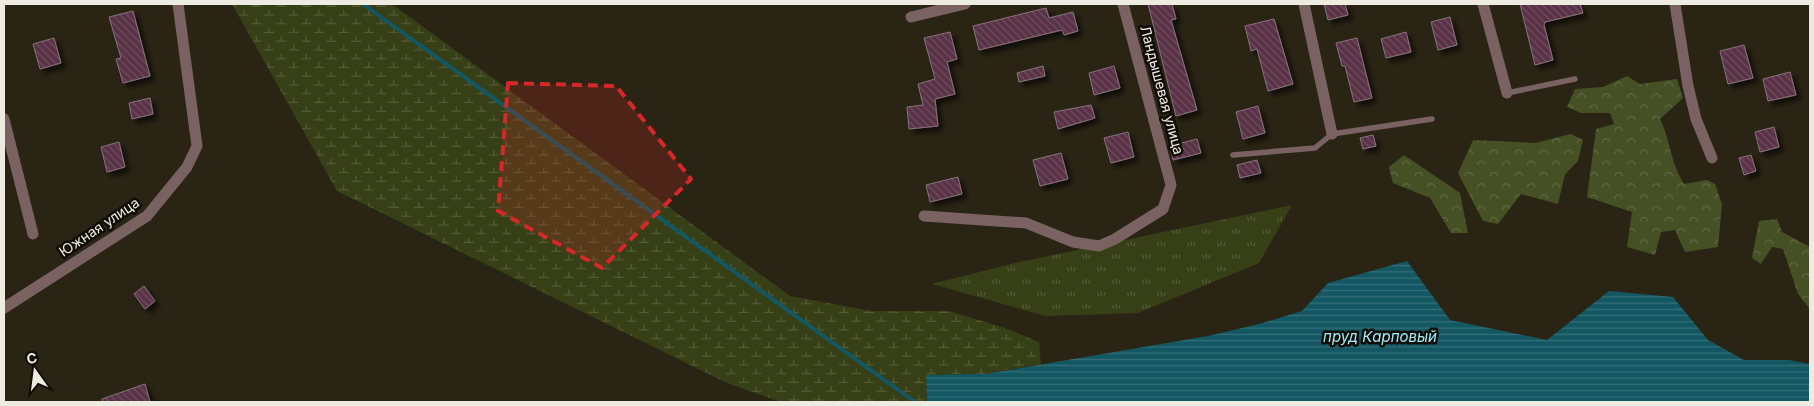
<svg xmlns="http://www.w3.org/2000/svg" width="1814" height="406" viewBox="0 0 1814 406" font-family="Inter,sans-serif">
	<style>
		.grass { fill: url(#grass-tufts) }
		.forest { fill: url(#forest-crowns) }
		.wetland { fill: url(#wetland-marsh) }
		.water { fill: url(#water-rules) }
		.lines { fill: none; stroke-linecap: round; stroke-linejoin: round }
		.stream { stroke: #135763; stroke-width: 4 }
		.building { fill: url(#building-back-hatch); stroke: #87747d; filter: url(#shadow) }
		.lane { stroke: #7a6263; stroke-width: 5.5 }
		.street { stroke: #7a6263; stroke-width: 11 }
		.marked { fill: #d62828; fill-opacity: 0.2; stroke: #d62828; stroke-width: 4; stroke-dasharray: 10 6; stroke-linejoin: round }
		.labels { text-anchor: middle; stroke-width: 5; stroke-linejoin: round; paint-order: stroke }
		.street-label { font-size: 14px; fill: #eeebe1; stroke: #100d07 }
		.water-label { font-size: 15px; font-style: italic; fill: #a0ecfc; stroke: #100d07 }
	</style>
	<defs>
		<pattern id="grass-tufts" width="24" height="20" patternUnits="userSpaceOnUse" patternTransform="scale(1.25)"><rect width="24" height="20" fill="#363f16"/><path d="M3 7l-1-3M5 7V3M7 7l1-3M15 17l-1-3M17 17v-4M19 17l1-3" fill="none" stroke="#535b38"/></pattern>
		<pattern id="forest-crowns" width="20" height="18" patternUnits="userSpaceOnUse" patternTransform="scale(1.25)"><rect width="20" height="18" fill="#455024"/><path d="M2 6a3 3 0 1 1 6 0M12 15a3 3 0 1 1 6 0" fill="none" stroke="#606944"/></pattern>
		<pattern id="wetland-marsh" width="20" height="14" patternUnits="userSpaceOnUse" patternTransform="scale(1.25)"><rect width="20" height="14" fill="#363f16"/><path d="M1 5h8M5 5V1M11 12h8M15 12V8" fill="none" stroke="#535b38"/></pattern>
		<pattern id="water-rules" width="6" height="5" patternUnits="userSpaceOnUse" patternTransform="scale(1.25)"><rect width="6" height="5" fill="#135763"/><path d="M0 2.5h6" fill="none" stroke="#366f79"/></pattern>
		<pattern id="building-back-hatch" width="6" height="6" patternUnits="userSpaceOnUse" patternTransform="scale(1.25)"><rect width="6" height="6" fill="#593045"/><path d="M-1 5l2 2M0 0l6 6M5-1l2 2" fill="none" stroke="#714e60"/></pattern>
		<filter id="shadow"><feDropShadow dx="4.5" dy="4.5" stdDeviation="2.5" flood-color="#0009"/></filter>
	</defs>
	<rect width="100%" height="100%" fill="#2a2415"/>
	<path class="grass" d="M1292,205L1259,263L1138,313L1045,316L932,284L1015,263Z"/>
	<path class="forest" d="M1627,76L1640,84L1677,79L1683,98L1660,119C1671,142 1670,161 1684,184L1707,180L1715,184L1722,204L1718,247L1685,252L1675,230L1661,232L1655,255L1627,247L1632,212L1587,197L1596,129L1614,124L1610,113H1581L1567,107L1575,89L1603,87Z
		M1571,134L1583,140L1578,161L1565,174L1558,204L1521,194L1498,224L1483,221L1458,173L1473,140L1535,143Z
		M1404,155L1460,193L1468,233H1451L1430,198L1393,183L1389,167Z
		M1777,219L1782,232L1810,247V309L1798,294L1783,249L1772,247L1761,264L1752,258L1759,221Z"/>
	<path class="wetland" d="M232,4H392L790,296L871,311H949L1005,328L1039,342L1041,364L985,374L926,375L927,402H781L727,383L337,191Z"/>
	<path class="water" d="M1407,261L1450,320L1547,340L1609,291L1673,297L1708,340L1744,360H1789L1810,364V402H927L926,375L985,374L1208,336L1259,324L1302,311L1328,283Z"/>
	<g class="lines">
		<path class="stream" d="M363,4L915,402"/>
	</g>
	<path class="building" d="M1148,4H1172L1176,19L1171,20L1197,110L1176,116Z
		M1324,4H1345L1348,15L1328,20Z
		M1520,4H1580L1583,13L1545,22L1544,25L1553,60L1535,65Z
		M1046,8L1049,18L1073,12L1078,31L1064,35L1062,30L979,50L973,26Z
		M133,11L150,76L123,83L116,59L121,58L109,17Z
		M1450,17L1457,45L1438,50L1431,22Z
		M1274,19L1293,84L1268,91L1257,49L1251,51L1245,26Z
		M950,32L957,59L947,62L955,94L935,99L938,126L909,129L907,107L923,105L918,84L935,79L924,38Z
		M1406,32L1411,52L1386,58L1381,39Z
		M54,38L61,63L40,69L33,44Z
		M1357,38L1372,98L1354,102L1345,66H1342L1336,43Z
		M1744,45L1753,78L1728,84L1720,51Z
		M1043,66L1045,76L1019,82L1017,73Z
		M1114,66L1120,88L1094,95L1089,73Z
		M1790,72L1796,95L1768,101L1763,79Z
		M150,98L153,114L132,119L129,103Z
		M1091,105L1095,118L1058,129L1054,112Z
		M1258,106L1265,133L1243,139L1236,112Z
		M1774,127L1779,147L1760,152L1755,132Z
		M1128,132L1134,157L1111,163L1104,138Z
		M1373,135L1376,146L1363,149L1360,138Z
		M1197,139L1201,153L1173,160L1170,146Z
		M119,142L125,167L107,172L101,147Z
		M1061,153L1068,179L1040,186L1033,160Z
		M1751,155L1756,171L1744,175L1739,158Z
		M1257,160L1261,173L1240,178L1237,165Z
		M958,177L962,194L930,202L926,185Z
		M144,286L155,301L145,309L134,294Z
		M145,384L150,402H102V399Z"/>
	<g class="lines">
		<path class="lane" d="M1507,93L1575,79
			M1233,155L1315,148L1332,134L1432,119"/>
		<path class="street" d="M1304,4L1332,134
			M1483,4L1507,93
			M1675,4L1688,86L1696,119L1712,158
			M911,17L965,4
			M4,119L33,234
			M924,216L1026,223L1073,242L1099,246L1115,239L1163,209L1171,185L1123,4
			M4,308L147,216L187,167L197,146L178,4"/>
	</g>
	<path class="marked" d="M508,83L616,86L691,179L602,268L498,211Z"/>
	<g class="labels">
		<g class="street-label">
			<text transform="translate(1162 90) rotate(75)" y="5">Ландышевая улица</text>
			<text transform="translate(99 227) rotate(-34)" y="5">Южная улица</text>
		</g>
		<g class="water-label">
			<text x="1380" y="342">пруд Карповый</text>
		</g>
	</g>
	<rect width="1814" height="406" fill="none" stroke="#eeebe1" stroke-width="10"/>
	<g transform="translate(35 371) rotate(346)" stroke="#100d07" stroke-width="4" paint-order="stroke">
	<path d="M0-4L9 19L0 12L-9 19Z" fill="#eeebe1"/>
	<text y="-8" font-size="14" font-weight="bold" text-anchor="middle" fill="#eeebe1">С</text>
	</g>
</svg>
